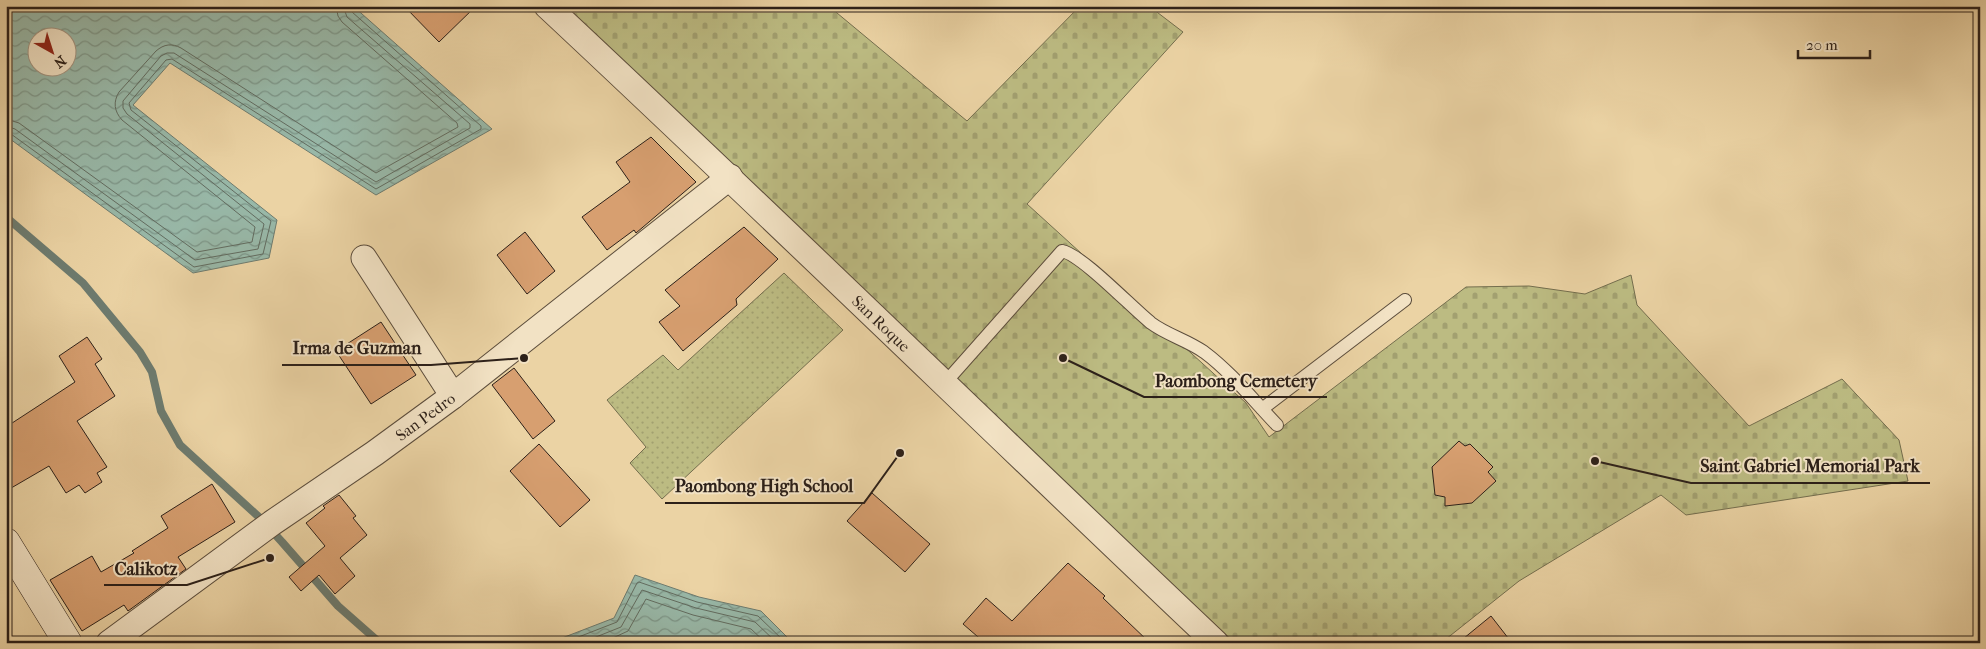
<svg xmlns="http://www.w3.org/2000/svg" width="1986" height="649" viewBox="0 0 1986 649" font-family="'IM FELL French Canon',serif">
	<style>
		.green { fill: url(#green-dots); stroke: #746e4e }
		.cemetery { fill: url(#cemetery-stones); stroke: #746e4e }
		.water { fill: url(#water-waves); stroke: #6d7b6f; fill-rule: evenodd }
		.lines { fill: none; stroke-linecap: round; stroke-linejoin: round }
		.shore { stroke: #626c60; stroke-width: 1 }
		.stream { stroke: #6d7b6f; stroke-width: 8 }
		.building { fill: #d79f70; stroke: #2c2019 }
		.lane-casing { stroke: #5c4d3c; stroke-width: 14 }
		.street-casing { stroke: #5c4d3c; stroke-width: 27 }
		.secondary-casing { stroke: #2c2019; stroke-width: 29 }
		.lane { stroke: #f2e2c4; stroke-width: 12 }
		.street { stroke: #f2e2c4; stroke-width: 25 }
		.secondary { stroke: #f2e2c4; stroke-width: 28 }
		.labels { text-anchor: middle; stroke-width: 4; stroke-linejoin: round; paint-order: stroke }
		.street-label { font-size: 16px; fill: #2c2019; stroke: #f2e2c4 }
		.leader { fill: none; stroke: #2c2019; stroke-width: 2 }
		.callout-dot { fill: #2c2019; stroke: #f2e2c4; stroke-width: 2 }
		.callout-label { font-size: 18px; text-anchor: middle; font-weight: bold; fill: #2c2019; stroke: #f2e2c4; stroke-width: 4; stroke-linejoin: round; paint-order: stroke }
	</style>
	<defs>
		<pattern id="green-dots" width="8" height="8" patternUnits="userSpaceOnUse" patternTransform="scale(1.25)"><rect width="8" height="8" fill="#bcbb82"/><path d="M2 2h.1M6 6h.1" fill="none" stroke="#a2a070" stroke-width="1.8" stroke-linecap="round"/></pattern>
		<pattern id="cemetery-stones" width="16" height="16" patternUnits="userSpaceOnUse" patternTransform="scale(1.25)"><rect width="16" height="16" fill="#bcbb82"/><path d="M2 7V4a2 2 0 0 1 4 0v3zM10 15v-3a2 2 0 0 1 4 0v3z" fill="#a2a070"/></pattern>
		<pattern id="water-waves" width="16" height="10" patternUnits="userSpaceOnUse" patternTransform="scale(1.25)"><rect width="16" height="10" fill="#98b8a8"/><path d="M0 5q4-4 8 0t8 0" fill="none" stroke="#7c9588"/></pattern>
	</defs>
	<rect width="100%" height="100%" fill="#ebd3a4"/>
	<filter id="stains"><feTurbulence type="fractalNoise" baseFrequency=".004" numOctaves="4"/><feColorMatrix values="0 0 0 0 .2 0 0 0 0 .09 0 0 0 0 .02 0 0 0 .5 -.17"/></filter>
	<radialGradient id="worn" r=".72"><stop offset=".6" stop-color="#630" stop-opacity="0"/><stop offset="1" stop-color="#630" stop-opacity=".3"/></radialGradient>
	<path class="green" d="M784,273L843,330L662,499L630,463L646,447L607,400L663,355L678,370Z"/>
	<path class="cemetery" d="M562,6H832L831,8L967,121L1080,6H1149L1183,32L1027,204L1246,403L1269,437L1466,287L1529,286L1585,294L1631,275L1637,305L1749,426L1842,379L1899,440L1908,481L1686,515L1661,495L1519,581L1441,643H1235L881,313Z"/>
	<path class="water" d="M6,6H353L492,129L376,195L170,63L133,105L277,220L269,258L193,273L6,136ZM38,38H68V68H38Z
		M635,575L699,597L761,611L793,643H549L614,618Z"/>
	<g class="lines">
		<path class="shore" d="M6,119L19,123L197,252L252,242L255,227L122,120C114,111 113,102 119,92L156,51C164,44 172,43 181,48L376,173L458,127L457,123L342,22L338,16L336,6
			M6,126L15,129L195,260L258,249L264,224L127,114L123,108V101L161,56L167,53H174L376,182L470,128V124L347,17L343,6
			M6,133L11,134L194,267L263,254L271,221L131,110L129,103L166,60L172,59L376,189L481,129V126L352,12L350,6
			M563,643L617,622L637,583L639,582L697,602L758,616L786,643
			M581,643L621,627L642,590L696,608L755,622L777,643
			M602,643L628,631L646,599L693,615L751,629L766,643"/>
		<path class="stream" d="M6,217L83,283L140,352L152,372L161,411L180,445L260,518L282,542L338,606L380,643"/>
	</g>
	<path class="building" d="M404,6H476L439,42Z
		M651,137L696,182L636,233L634,230L607,250L582,217L630,182L616,162Z
		M744,227L778,259L736,299L737,305L683,351L659,322L680,306L665,290Z
		M525,232L555,271L527,294L497,255Z
		M381,322L416,375L371,404L336,351Z
		M87,337L102,359L95,364L115,396L77,421L107,467L97,473L102,482L85,493L79,485L66,493L49,466L6,491V427L75,382L59,356Z
		M514,368L555,421L533,439L492,385Z
		M1459,441L1465,446L1470,444L1493,467L1488,472L1496,481L1472,503L1445,506V497L1435,495L1432,467Z
		M539,444L590,500L560,527L510,471Z
		M212,484L235,522L178,557L186,569L128,611L124,605L82,631L50,580L92,556L101,572L134,553L132,551L168,528L161,516Z
		M872,493L930,544L905,572L847,521Z
		M339,495L356,516L353,518L367,535L340,558L355,576L335,594L319,575L301,591L289,577L325,546L306,523L325,508L323,506Z
		M1068,563L1105,596L1103,598L1150,643H985L963,624L986,598L1012,621Z
		M1491,616L1512,643H1458Z"/>
	<g class="lines">
		<g class="lane-casing">
			<path id="lane" d="M944,384L1062,251C1082,255 1131,307 1151,323C1167,335 1187,340 1204,352C1231,372 1254,401 1277,425
				M1262,409L1405,300"/>
		</g>
		<g class="street-casing">
			<g id="street">
				<path id="s1" d="M547,6C772,216 992,431 1216,643"/>
				<path d="M364,258L453,396"/>
				<path id="s2" d="M109,643L272,523L375,453L453,396L730,177"/>
			</g>
		</g>
		<g class="secondary-casing">
			<path id="secondary" d="M6,542L68,643"/>
		</g>
		<use href="#lane" class="lane"/>
		<use href="#street" class="street"/>
		<use href="#secondary" class="secondary"/>
	</g>
	<g class="labels">
		<g class="street-label">
			<text dy="6" stroke="none"><textPath href="#s1" startOffset="461">San Roque</textPath></text>
			<text dy="6" stroke="none"><textPath href="#s2" startOffset="389">San Pedro</textPath></text>
		</g>
	</g>
	<path class="leader" d="M524 358L431 365H282M1063 358L1144 397H1327M1595 461L1691 483H1930M900 453L864 503H665M270 558L187 585H104"/>
	<g class="callout-dot">
		<circle cx="524" cy="358" r="5"/>
		<circle cx="1063" cy="358" r="5"/>
		<circle cx="1595" cy="461" r="5"/>
		<circle cx="900" cy="453" r="5"/>
		<circle cx="270" cy="558" r="5"/>
	</g>
	<g class="callout-label">
		<text x="357" y="354">Irma de Guzman</text>
		<text x="1236" y="387">Paombong Cemetery</text>
		<text x="1810" y="472">Saint Gabriel Memorial Park</text>
		<text x="764" y="492">Paombong High School</text>
		<text x="146" y="575">Calikotz</text>
	</g>
	<rect width="1986" height="649" fill="none" stroke="#ebd3a4" stroke-width="25"/>
	<rect x="8" y="8" width="1971" height="634" fill="none" stroke="#2c2019" stroke-width="2.5"/>
	<rect x="12" y="12" width="1961" height="624" fill="none" stroke="#2c2019"/>
	<g transform="translate(52 52) rotate(141)"><circle r="24" fill="#f2e2c4" stroke="#a39480"/>
	<path d="M0-4L9 19L0 12L-9 19Z" fill="#8f2418"/>
	<text y="-8" font-size="14" font-weight="bold" text-anchor="middle" fill="#2c2019">N</text>
	</g>
	<path d="M1798 50v8h72v-8" fill="none" stroke="#2c2019" stroke-width="2.5"/>
	<text x="1806" y="50" font-size="15" fill="#2c2019" stroke="#f2e2c4" stroke-width="4" paint-order="stroke">20 m</text>
	<rect width="100%" height="100%" filter="url(#stains)"/>
	<rect width="100%" height="100%" fill="url(#worn)"/>
</svg>
